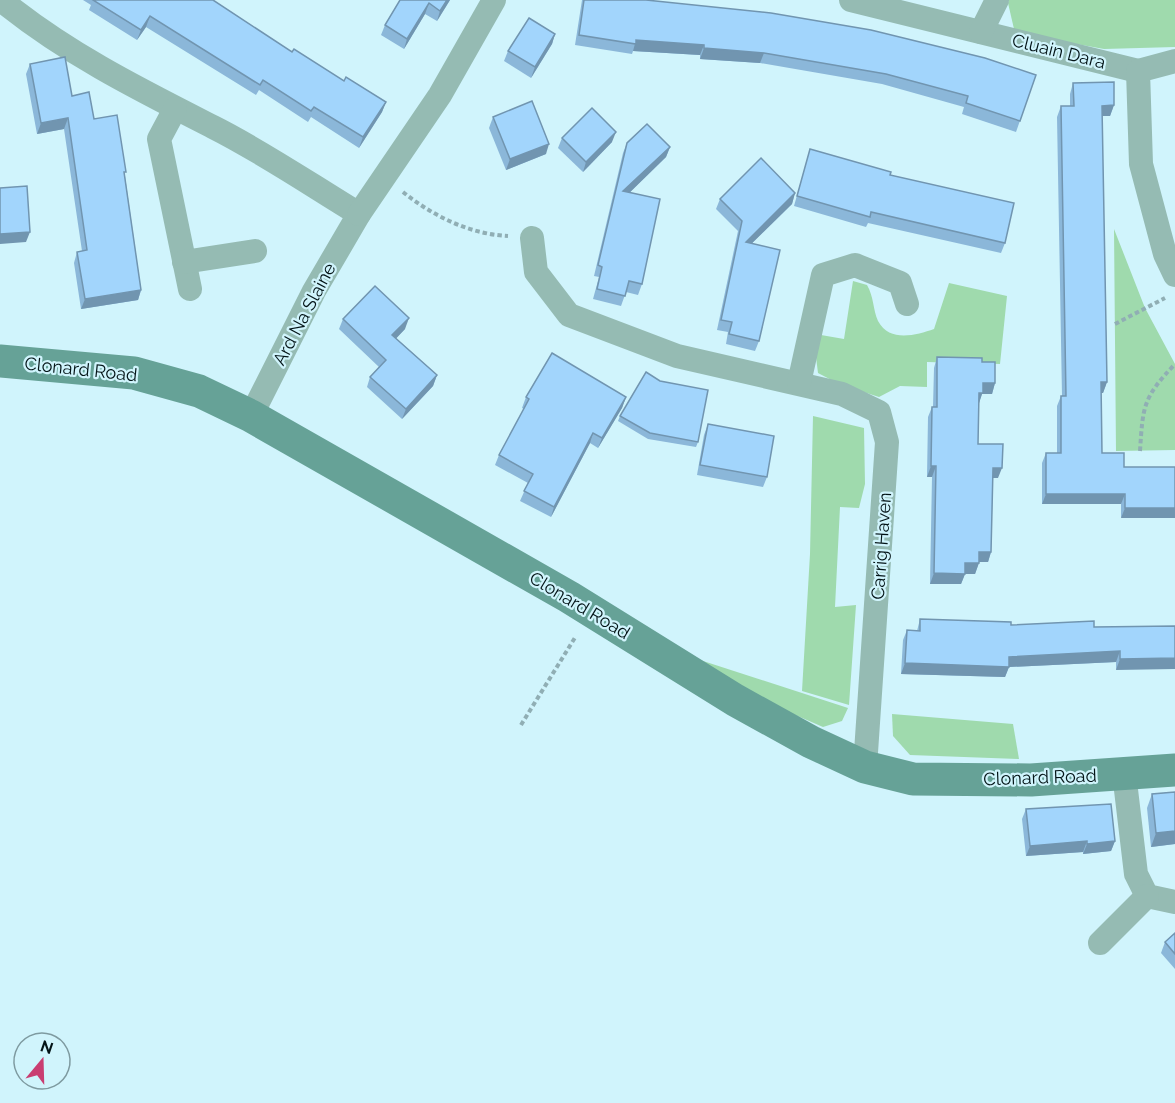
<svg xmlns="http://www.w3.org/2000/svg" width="1175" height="1103" font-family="Raleway,sans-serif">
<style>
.green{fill:#9fdaad}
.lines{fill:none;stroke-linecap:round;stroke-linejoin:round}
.path{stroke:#90aeb4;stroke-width:4;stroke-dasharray:4.5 3;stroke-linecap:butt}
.street{stroke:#95bbb3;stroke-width:24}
.secondary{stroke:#66a297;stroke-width:33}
.wall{fill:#8bb7d9}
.shaded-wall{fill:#7195b0}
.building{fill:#a2d5fc;stroke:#7195b0;stroke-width:1.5}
.labels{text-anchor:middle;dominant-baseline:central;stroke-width:4.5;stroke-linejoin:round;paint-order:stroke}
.street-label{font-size:18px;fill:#031316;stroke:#d0f4fc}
</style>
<rect width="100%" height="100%" fill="#d0f4fc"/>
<g class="green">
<polygon points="1009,0 1175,0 1175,47 1104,49 1049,39 1014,29 1008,3"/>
<polygon points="1114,229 1145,308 1175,364 1175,450 1116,451"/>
<path d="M853 281 867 285C874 297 873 310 878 321 890 343 916 335 934 329L949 283 1007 296 1000 364 927 362V387L900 386 879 397 839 384 818 373 816 357 821 335 844 339Z"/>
<polygon points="813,416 864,428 865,484 859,508 840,507 835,607 856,605 849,705 802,691 810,554"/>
<polygon points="700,660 848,708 842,721 823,727 770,704"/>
<polygon points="892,714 1013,724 1019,759 910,755 893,736"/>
</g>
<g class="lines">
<g class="path">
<path d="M403 192C433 216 469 234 508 236"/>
<polyline points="1115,324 1165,298"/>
<path d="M1140 451C1143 405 1143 398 1175 364"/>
<polyline points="521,725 576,636"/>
</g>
<g class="street">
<path d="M1 0C66 53 138 89 213 127 263 152 311 185 359 214L314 291 251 416"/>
<polyline points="851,0 1138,71"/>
<polyline points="981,32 997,0"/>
<polyline points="1175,61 1138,71 1141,164 1165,254 1175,275"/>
<polyline points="175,109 159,139 190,289"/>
<polyline points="359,214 440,95 494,0"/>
<polyline points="532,238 536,272 569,315 677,356 842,394 879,412 887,442 865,767"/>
<polyline points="184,262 255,251"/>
<polyline points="799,383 823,275 855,265 900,283 907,304"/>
<polyline points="1124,773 1136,874 1147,896 1175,902"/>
<polyline points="1100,943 1147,896"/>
</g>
<polyline class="secondary" points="0,361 134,373 199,391 251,416 569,597 735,700 811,742 865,767 913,779 1031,780 1175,770"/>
</g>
<g class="wall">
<polygon points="83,0 213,0 292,52 344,81 386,102 382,112 359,148 311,117 308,122 259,90 256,95 146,27 137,40 89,10 91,5"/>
<polygon points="400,0 450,0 437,21 425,14 404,49 381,35 385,25"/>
<polygon points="582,0 646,0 1036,75 1016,132 962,114 964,107 882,84 760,63 700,59 700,55 633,51 632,54 575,45"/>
<polygon points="555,34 552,44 531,78 504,61 508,51"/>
<polygon points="30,64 72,96 94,119 125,176 141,290 138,300 81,309 74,263 77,252 82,251 64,129 37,134 26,74"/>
<polygon points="1073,83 1114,105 1110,116 1102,116 1107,382 1103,393 1101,393 1102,453 1124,467 1175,467 1121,518 1121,504 1042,504 1042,463 1046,453 1057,453 1057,406 1061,396 1062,396 1057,117 1061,106 1070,106 1070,94"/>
<polygon points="493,117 546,154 506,170 489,128"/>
<polygon points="562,138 612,142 583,172 558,148"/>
<polygon points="627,143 670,147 666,157 629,193 642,284 638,295 626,292 621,306 593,299 599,277 594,276 623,153"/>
<polygon points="810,149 890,175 1005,243 1001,253 868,223 866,227 794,206"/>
<polygon points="795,193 792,204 752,243 759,341 755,351 726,344 728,332 717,330 738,231 716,209 720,199"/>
<polygon points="343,319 405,329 396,338 437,375 433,386 402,419 367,387 370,377 379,367 339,329"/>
<polygon points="937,357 982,362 995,383 992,394 982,394 979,403 978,444 998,478 993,478 991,552 988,562 979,562 975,574 965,574 961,584 930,584 932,477 927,477 928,417 932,407 933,407 934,368"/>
<polygon points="526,397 626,397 622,408 598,448 590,443 551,517 520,501 528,483 495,465 499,455 524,409 522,408"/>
<polygon points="620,416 698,442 696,447 648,439 618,421"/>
<polygon points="708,424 767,477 763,487 697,475 704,435"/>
<polygon points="920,619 1011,625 1094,627 1175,626 1116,670 1116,662 1009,667 1005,677 901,674 903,640 907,630 917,631"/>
<polygon points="1175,792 1175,844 1151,847 1147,808 1152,794"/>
<polygon points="1026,809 1115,841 1111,851 1083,854 1083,852 1026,856 1022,819"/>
<polygon points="1175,933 1175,969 1161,953 1165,942"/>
</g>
<g class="shaded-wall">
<polygon points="447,0 450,0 437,21 440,11"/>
<polygon points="429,3 425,14 404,49 407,39"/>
<polygon points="150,16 146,27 137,40 141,30"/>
<polygon points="555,34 552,44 531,78 535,67"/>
<polygon points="636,40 704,45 700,55 633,51"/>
<polygon points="704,48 764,53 760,63 700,59"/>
<polygon points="386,102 382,112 359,148 363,137"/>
<polygon points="1114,105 1110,116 1098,116 1102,106"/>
<polygon points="68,118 64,129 37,134 41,123"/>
<polygon points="616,132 612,142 583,172 586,162"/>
<polygon points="549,144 546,154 506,170 510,159"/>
<polygon points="670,147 666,157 620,202 623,191"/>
<polygon points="795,193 792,204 742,253 746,242"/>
<polygon points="30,232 26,242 0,244 0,234"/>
<polygon points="141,290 138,300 81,309 85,299"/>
<polygon points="409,318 405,329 389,346 392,335"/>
<polygon points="437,375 433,386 402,419 406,409"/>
<polygon points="1101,382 1107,382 1103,393 1097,393"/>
<polygon points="983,383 995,383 992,394 982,394 979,403 975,403"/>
<polygon points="626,397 622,408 598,448 602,438"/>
<polygon points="593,433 590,443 551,517 554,507"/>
<polygon points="931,466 936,466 932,477 927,477"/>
<polygon points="993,468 1002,468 998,478 989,478"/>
<polygon points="1046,494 1125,494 1121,504 1042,504"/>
<polygon points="1125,508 1175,508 1175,518 1121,518"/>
<polygon points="979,552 991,552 988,562 975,562"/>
<polygon points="965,563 979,563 975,574 965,574 961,584 930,584 934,573"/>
<polygon points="1120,651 1116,662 1009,667 1005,677 901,674 905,663"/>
<polygon points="1175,658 1175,669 1116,670 1120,659"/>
<polygon points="1175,831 1175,844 1151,847 1156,833"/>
<polygon points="1087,841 1083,852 1026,856 1030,846"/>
<polygon points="1115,841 1111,851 1083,854 1087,844"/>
</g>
<g class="building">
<polygon points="93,0 213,0 292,52 294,49 344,81 346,77 386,102 363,137 314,107 311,111 263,80 260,85 150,16 141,30"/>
<polygon points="400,0 447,0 440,11 429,3 407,39 385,25"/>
<polygon points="584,0 646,0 771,13 871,30 985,58 1036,75 1020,121 966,103 968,96 886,74 764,53 704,48 704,45 636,40 636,44 579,35"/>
<polygon points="529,18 555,34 535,67 508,51"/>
<polygon points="65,57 72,96 89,92 94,119 117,115 126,172 124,172 141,290 85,299 77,252 87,250 68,118 41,123 30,64"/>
<polygon points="1114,82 1114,105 1102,106 1107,382 1101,382 1102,453 1124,453 1124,467 1175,467 1175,508 1125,508 1125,494 1046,494 1046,453 1061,453 1061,396 1066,396 1061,106 1074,106 1073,83"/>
<polygon points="532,101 549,144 510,159 493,117"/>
<polygon points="592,108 616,132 586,162 562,138"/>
<polygon points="647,124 670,147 623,191 660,199 642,284 629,281 625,296 597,289 602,267 598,265 627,143"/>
<polygon points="810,149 891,172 890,175 1014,203 1005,243 871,212 870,217 797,196"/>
<polygon points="761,158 795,193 746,242 780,250 759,341 729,334 732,322 721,320 742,221 720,199"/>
<polygon points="27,186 30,232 0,234 0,188"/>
<polygon points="375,286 409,318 392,335 437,375 406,409 370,377 386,360 343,319"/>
<polygon points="552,353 626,397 602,438 593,433 554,507 524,491 533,474 499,455 529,399 526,397"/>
<polygon points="937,357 982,358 982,362 995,362 995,383 983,383 983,393 979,393 978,444 1003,444 1002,468 993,468 991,552 979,552 979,563 965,563 965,574 934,573 936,466 931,466 932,407 937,407"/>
<polygon points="646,372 660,381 708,390 698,442 650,433 620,416"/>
<polygon points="708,424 774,436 767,477 700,465"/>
<polygon points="920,619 1011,622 1011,625 1094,621 1094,627 1175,626 1175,658 1120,659 1120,651 1009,657 1009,667 905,663 907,630 920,631"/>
<polygon points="1175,792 1175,831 1156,833 1152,794"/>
<polygon points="1111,804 1115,841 1087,844 1087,841 1030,846 1026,809"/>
<polygon points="1175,933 1175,954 1165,942"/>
</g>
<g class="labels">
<g class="street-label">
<text transform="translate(1059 51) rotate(14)">Cluain Dara</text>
<text transform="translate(304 314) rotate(-62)">Ard Na Slaine</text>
<text transform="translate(81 369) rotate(6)">Clonard Road</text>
<text transform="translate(881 546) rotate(-86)">Carrig Haven</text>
<text transform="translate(580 605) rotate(31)">Clonard Road</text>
<text transform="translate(1040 777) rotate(-2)">Clonard Road</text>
</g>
</g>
<g transform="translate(42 1061) rotate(19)"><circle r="28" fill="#d0f4fc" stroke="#7e9aa0" stroke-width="1.5"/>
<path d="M0-4.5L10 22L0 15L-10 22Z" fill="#c93d71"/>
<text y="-9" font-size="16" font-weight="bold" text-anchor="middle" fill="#031316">N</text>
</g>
</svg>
